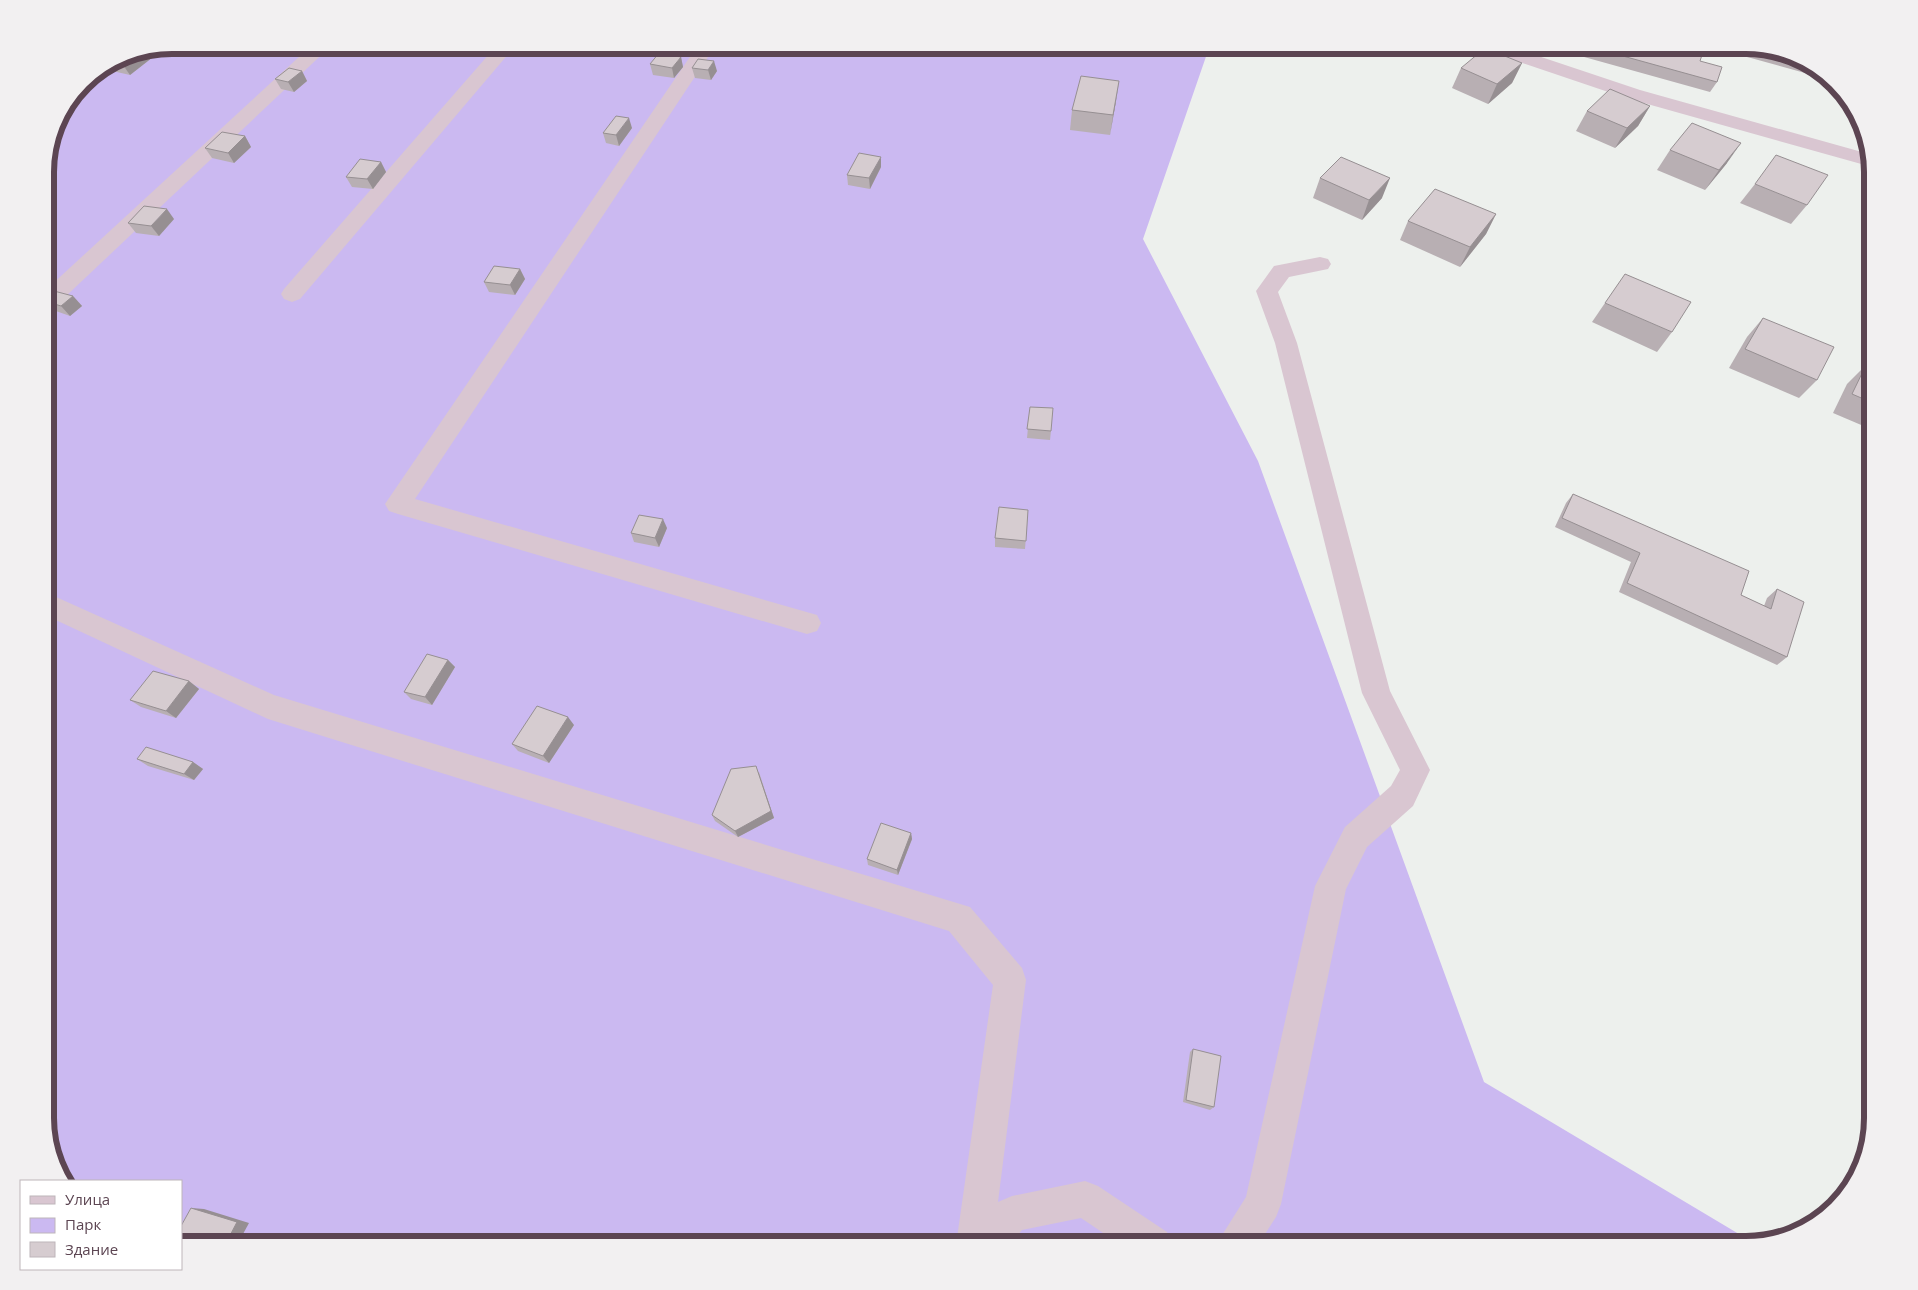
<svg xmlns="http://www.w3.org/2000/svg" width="1918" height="1290" font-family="'Open Sans',sans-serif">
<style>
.green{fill:#cbb9f1}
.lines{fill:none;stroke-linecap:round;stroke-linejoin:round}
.minor{fill:#d9c6d1;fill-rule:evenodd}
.wall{fill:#b8afb3}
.shaded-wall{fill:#968f92}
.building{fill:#d6ccd0;stroke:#968f92}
.rim{fill:none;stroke:#5c4552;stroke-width:6}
</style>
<rect width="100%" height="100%" fill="#edf0ed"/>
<polygon class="green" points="172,45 1210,45 1143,239 1258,461 1484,1082 1754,1243 1746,1245 181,1245 181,1181 62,1181 45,1126 45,164 55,123 82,82 124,55"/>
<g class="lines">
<g class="minor">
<polygon points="312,45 332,45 65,297 57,299 49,297 46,292 49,287"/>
<polygon points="497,45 516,45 300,299 292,302 284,299 281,294 284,289"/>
<polygon points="698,45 716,45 415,499 817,615 821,623 817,631 807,634 398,514 389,511 385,504"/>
<polygon points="1482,45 1505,45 1640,90 1869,154 1872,167 1626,98 1484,50"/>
<polygon points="1320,257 1328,259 1331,264 1328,269 1289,277 1278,292 1297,343 1390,691 1430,770 1413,806 1367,847 1346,889 1281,1204 1276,1217 1258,1245 1219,1245 1224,1232 1246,1197 1315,886 1345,827 1391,786 1400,770 1362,693 1275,343 1256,291 1274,266"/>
<polygon points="45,592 274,695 970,907 1022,968 1026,980 998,1202 1012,1196 1085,1181 1098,1186 1167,1232 1172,1245 1121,1245 1081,1218 1022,1230 1009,1245 956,1245 993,985 949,931 268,719 45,615"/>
</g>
</g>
<g class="wall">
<polygon points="1541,45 1689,45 1700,61 1717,82 1710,92"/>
<polygon points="1744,45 1746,45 1811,65 1805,73 1740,55"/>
<polygon points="149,50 153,57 130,75 108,70 106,67 124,55"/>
<polygon points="681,57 683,67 674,78 653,75 650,64"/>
<polygon points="1522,63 1512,83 1488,104 1452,88 1461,68"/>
<polygon points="692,68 717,71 711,80 695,78"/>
<polygon points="302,71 307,81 294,92 281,89 275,79"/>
<polygon points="1116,101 1110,135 1070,130 1072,110"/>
<polygon points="1650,106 1638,126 1615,148 1576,131 1587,111"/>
<polygon points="632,128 619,146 606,143 603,133"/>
<polygon points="245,136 251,147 234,163 212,158 205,148"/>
<polygon points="1670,150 1727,163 1705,190 1657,170"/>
<polygon points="381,162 386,172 373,189 352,187 346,177"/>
<polygon points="881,167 870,189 848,185 847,175"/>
<polygon points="1320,178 1382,198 1362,220 1313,198"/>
<polygon points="1755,184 1807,205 1791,224 1740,203"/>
<polygon points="1496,214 1486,234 1460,267 1400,240 1408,221"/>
<polygon points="174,219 159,236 136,233 128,223"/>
<polygon points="520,269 525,279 515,295 489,292 484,282"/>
<polygon points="73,296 82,306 70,316 53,310 45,302 45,301"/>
<polygon points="1605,303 1672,332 1657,352 1592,322"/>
<polygon points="1763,318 1817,380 1799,398 1729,368 1747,337"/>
<polygon points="1866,365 1873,368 1873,430 1833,413 1847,384"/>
<polygon points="1030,407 1051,431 1050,440 1027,438"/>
<polygon points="1573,494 1741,595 1764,606 1767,598 1777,589 1787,657 1777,665 1619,592 1631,562 1555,527 1566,503"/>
<polygon points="1028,510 1025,549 995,547 995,538"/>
<polygon points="667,528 659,547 634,542 631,533"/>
<polygon points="448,660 455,667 432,705 411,699 404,692"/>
<polygon points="189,681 199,689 176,718 141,707 130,700"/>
<polygon points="574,725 549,763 518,751 512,744"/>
<polygon points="137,759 193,762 203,769 194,780 148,766"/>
<polygon points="759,772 774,818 738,837 715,821 712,815"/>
<polygon points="911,833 912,839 898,875 868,865 867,859"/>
<polygon points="1193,1049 1214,1107 1210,1110 1183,1102 1190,1052"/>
</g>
<g class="shaded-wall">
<polygon points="149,50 153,57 130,75 123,65 140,51"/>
<polygon points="681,57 683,67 674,78 672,68"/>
<polygon points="714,61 717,71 711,80 708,70"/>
<polygon points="1522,63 1512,83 1488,104 1497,84"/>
<polygon points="302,71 307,81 294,92 288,82"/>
<polygon points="1119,81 1116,101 1110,135 1113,115"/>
<polygon points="1650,106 1638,126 1615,148 1627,128"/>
<polygon points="61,115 63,118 54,126 55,123"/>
<polygon points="629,118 632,128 619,146 616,135"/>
<polygon points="245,136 251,147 234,163 228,153"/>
<polygon points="1741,143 1727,163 1705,190 1719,170"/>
<polygon points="881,157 881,167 870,189 869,178"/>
<polygon points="381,162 386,172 373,189 367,179"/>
<polygon points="1390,178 1382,198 1362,220 1369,200"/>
<polygon points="167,209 174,219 159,236 151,226"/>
<polygon points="1496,214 1486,234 1460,267 1470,247"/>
<polygon points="520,269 525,279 515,295 510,285"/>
<polygon points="73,296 82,306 70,316 61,306"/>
<polygon points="663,519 667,528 659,547 655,538"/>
<polygon points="448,660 455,667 432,705 425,697"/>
<polygon points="189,681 199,689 176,718 166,711"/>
<polygon points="568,717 574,725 549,763 543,756"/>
<polygon points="193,762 203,769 194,780 184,774"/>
<polygon points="756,766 774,818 738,837 735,831"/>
<polygon points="911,833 912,839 898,875 897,870"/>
<polygon points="191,1208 204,1209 249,1223 237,1245 225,1245"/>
</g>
<g class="building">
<polygon points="1583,45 1689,45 1704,49 1700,61 1722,67 1717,82"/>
<polygon points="1485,48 1522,63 1497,84 1461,68"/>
<polygon points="140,51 123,65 112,62 124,55"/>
<polygon points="659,53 681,57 672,68 650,64"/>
<polygon points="698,59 714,61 708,70 692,68"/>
<polygon points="289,68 302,71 288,82 275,79"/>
<polygon points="1081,76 1119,81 1113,115 1072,110"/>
<polygon points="1610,89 1650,106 1627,128 1587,111"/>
<polygon points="616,116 629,118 616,135 603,133"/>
<polygon points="1692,123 1741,143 1719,170 1670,150"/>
<polygon points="222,132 245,136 228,153 205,148"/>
<polygon points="859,153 881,157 869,178 847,175"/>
<polygon points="1776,155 1828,175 1807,205 1755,184"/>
<polygon points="1341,157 1390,178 1369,200 1320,178"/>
<polygon points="360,159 381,162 367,179 346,177"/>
<polygon points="1435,189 1496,214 1470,247 1408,221"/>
<polygon points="144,206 167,209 151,226 128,223"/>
<polygon points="494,266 520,269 510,285 484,282"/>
<polygon points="1625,274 1691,302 1672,332 1605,303"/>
<polygon points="54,291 73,296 61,306 45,301 45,299"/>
<polygon points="1763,318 1834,347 1817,380 1745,349"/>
<polygon points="1866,365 1873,368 1873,403 1852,394"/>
<polygon points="1030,407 1053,408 1051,431 1027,429"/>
<polygon points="1573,494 1749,571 1741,595 1771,609 1777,589 1804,602 1787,657 1627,583 1640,553 1562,518"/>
<polygon points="999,507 1028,510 1026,541 995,538"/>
<polygon points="639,515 663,519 655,538 631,533"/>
<polygon points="427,654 448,660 425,697 404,692"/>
<polygon points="153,671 189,681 166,711 130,700"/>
<polygon points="537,706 568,717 543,756 512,744"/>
<polygon points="146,747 193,762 184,774 137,759"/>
<polygon points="756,766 771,811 735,831 712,815 731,769"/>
<polygon points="881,823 911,833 897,870 867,859"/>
<polygon points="1193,1049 1221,1056 1214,1107 1186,1100"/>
<polygon points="191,1208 237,1222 225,1245 181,1245 181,1226"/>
</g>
<path d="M0 0H1918V1290H0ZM172 54H1746A118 118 0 0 1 1864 172V1118A118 118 0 0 1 1746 1236H172A118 118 0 0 1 54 1118V172A118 118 0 0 1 172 54Z" fill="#f2f0f1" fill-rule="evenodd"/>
<path class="rim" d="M172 54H1746A118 118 0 0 1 1864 172V1118A118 118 0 0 1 1746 1236H172A118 118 0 0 1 54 1118V172A118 118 0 0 1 172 54Z"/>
<rect x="20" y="1180" width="162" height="90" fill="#ffffff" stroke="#beb5ba"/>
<rect x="30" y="1196" width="25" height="8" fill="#d9c6d1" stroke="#beb5ba"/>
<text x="65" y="1205" font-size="15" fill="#5c4552">Улица</text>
<rect x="30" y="1218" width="25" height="15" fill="#cbb9f1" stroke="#beb5ba"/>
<text x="65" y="1230" font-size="15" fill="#5c4552">Парк</text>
<rect x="30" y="1242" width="25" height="15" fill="#d6ccd0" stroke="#beb5ba"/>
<text x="65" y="1255" font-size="15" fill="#5c4552">Здание</text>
</svg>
